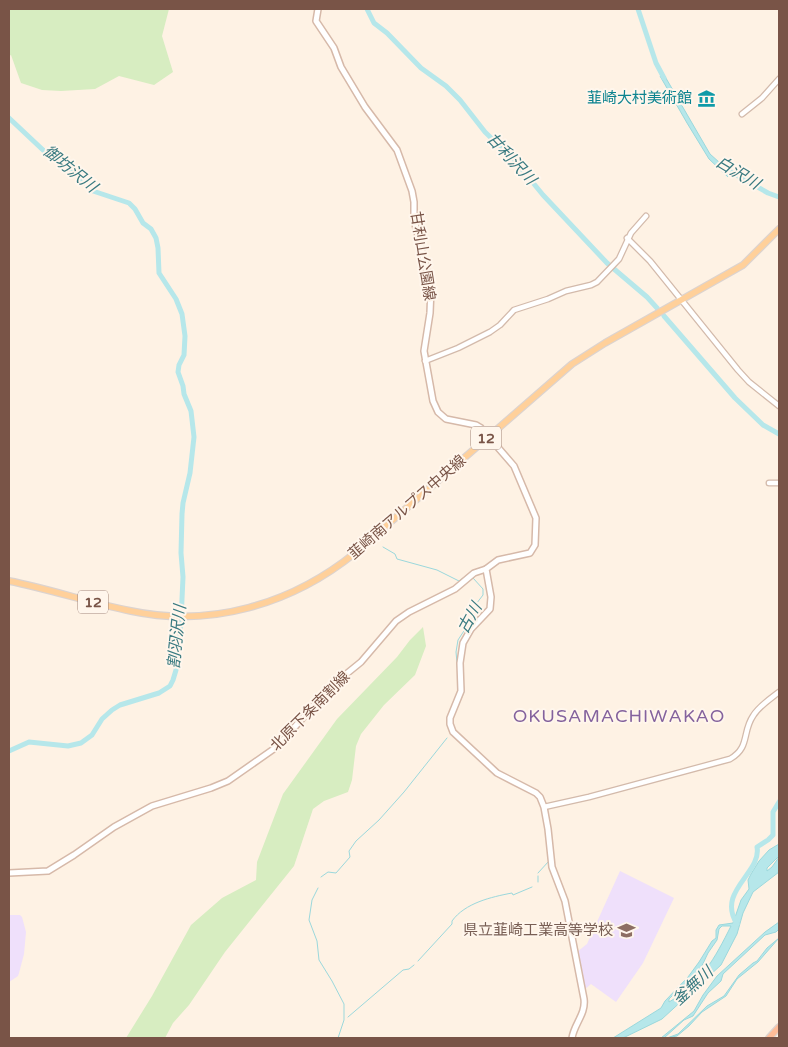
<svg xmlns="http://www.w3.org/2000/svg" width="788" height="1047" font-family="'Varela Round','Noto Sans JP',sans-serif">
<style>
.education{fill:#efe0fb}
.green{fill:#d7edc1}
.water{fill:#b6e7ea;stroke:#9bd8dc;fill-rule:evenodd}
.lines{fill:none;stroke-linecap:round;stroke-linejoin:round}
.stream{stroke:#9bd8dc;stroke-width:1}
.river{stroke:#b6e7ea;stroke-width:5}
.tertiary-casing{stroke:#d3baab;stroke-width:7}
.secondary-casing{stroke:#d6b9a9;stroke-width:8}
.primary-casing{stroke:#dcd3cf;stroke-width:8}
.trunk-casing{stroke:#dcd3cf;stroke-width:8}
.tertiary{stroke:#fff;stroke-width:4.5}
.secondary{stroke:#fff;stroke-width:5}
.primary{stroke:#ffd09a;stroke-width:5.5}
.trunk{stroke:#febc98;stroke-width:5.5}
.labels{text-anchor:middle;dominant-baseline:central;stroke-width:4;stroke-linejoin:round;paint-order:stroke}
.shield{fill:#fff6ec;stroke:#a18578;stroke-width:1}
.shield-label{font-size:14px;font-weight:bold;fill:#795447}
.culture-label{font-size:15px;fill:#0d838f;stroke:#fff6ec;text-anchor:end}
.street-label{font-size:15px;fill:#795447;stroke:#fff6ec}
.education-label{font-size:15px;fill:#785e54;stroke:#fff6ec;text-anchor:end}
.water-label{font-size:16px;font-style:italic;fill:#397a80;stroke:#fff6ec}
.quarter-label{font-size:18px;letter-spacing:1px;fill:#84629d;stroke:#fff6ec}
</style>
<rect width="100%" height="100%" fill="#fef2e4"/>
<g class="education">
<polygon points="620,871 674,898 643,963 616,1002 591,984 584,990 577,952 587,944"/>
<polygon points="9,915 20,915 22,917 26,932 24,954 19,973 18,976 9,982"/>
</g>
<g class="green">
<polygon points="9,9 169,9 162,36 173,72 154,85 119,76 95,89 61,91 42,90 21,83 11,55 9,56"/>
<polygon points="423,627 426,646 415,675 384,705 361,734 356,746 352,780 348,792 324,801 313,809 294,866 225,952 189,1005 173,1023 165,1038 126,1038 152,996 191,925 222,898 256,880 257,862 283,794 337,719 397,657 410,640"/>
</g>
<g class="water">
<polygon points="663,73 710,154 729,171 728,177 709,159 687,123 660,76"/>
<path d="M779 844V856L767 868V871L772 867 779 857V872L753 892 743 913 737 934 721 965 662 1019 623 1038H613L661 1008 665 1001 688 977 699 962 712 941 716 938V930L719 925 733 923 741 900 749 889 748 880 751 874 759 861 769 850ZM722 926H731C715 958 701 984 669 1002V999L677 991 700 970 708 953 717 940 719 929Z"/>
<polygon points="779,922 779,929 776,932 765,935 723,974 721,981 708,993 693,1016 684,1020 664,1038 661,1038 694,1011 703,995 717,976 765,932"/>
<polygon points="779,938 758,962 737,979 726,996 702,1012 689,1026 677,1036 667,1038 678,1034 707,1006 724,996 739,975 753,963 757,961 767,948"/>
</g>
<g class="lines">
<g class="stream">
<polyline points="383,547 395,554 397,559 437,570 459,581 467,575"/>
<polyline points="458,674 456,652 458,640 473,617 473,608 483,595 483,589 473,578"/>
<polyline points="453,727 453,718 464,692 463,677"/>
<polyline points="538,873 549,861"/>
<polyline points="538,876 538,882"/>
<polyline points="321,877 328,872 336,873 350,857 349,851 356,841 379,820 404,792 447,738"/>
<polyline points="318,888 312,900 309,920 317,941 319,960 332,981 344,1004 344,1020 338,1038"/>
<path d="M418 961 452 924V921C465 903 491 897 512 893L513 895 532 887"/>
<polyline points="348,1017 403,970 409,969 414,965"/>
</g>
<g class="river">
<polyline points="367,9 374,23 387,33 421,68 446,86 460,100 485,132 516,162 543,195 607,263 647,297 657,308"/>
<polyline points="638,9 656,63 664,78"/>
<polyline points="9,118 43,150 76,174 93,191 129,203 135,209 143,223 151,229 156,238 158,248 159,273 176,299 182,314 185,336 184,355 179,365 178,372 183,386 184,394 191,411 194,437 190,473 183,503 182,514 181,553 183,577 181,621 176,670 173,680 170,686 159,693 120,705 112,710 102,719 92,735 81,743 68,746 29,742 9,751"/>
<polyline points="724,168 768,193 779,197"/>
<polyline points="664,316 735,398 763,425 779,434"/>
<path d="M737 924C716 891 762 873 757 847L768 840 773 835V812L779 802"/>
</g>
<defs>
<g id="tertiary">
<polyline points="742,114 762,98 779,79"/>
<polyline points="627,238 650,261 738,370 749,382 779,406"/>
<polyline points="425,361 458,348 490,332 500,325 514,310 548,299 566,291 591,285 597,282 619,259 631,233 646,216"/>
<polyline points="769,483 779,483"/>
<path d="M544 807 589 797 730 759C750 748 742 732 753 716 759 706 770 699 779 692"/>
</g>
<g id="secondary">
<path d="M318 9 316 21 334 48 341 67 365 107 397 150 412 191 414 202V220L431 288 430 313 424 351 433 401 438 412 446 419 476 425 481 428 514 466 536 518 535 545 530 553 498 560 486 569 491 597 490 609 471 629 463 643 460 663 461 691 450 718V724L453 732 497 773 536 793 540 797 544 807 548 829 552 867 565 901 584 999C586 1014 574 1024 572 1038"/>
<polyline points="9,873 48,871 74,855 114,827 152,806 211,788 228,781 278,746 329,688 361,662 396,621 409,612 455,589 474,573 486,569"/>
</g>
<path id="primary" d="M9 581C50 589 90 603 131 611 211 628 292 604 355 553L572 364 605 343 743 265 779 229"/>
<polyline id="trunk" points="769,1038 779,1027"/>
</defs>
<use href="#tertiary" class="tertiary-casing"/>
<use href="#secondary" class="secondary-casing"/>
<use href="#primary" class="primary-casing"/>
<use href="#trunk" class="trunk-casing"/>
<use href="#tertiary" class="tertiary"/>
<use href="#secondary" class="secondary"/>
<use href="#primary" class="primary"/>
<use href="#trunk" class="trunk"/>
</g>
<defs>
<symbol id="museum-bare" viewBox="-9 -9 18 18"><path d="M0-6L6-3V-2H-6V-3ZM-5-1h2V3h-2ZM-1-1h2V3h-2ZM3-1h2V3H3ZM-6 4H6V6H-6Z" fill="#0f9aa8" stroke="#fff6ec" stroke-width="2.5" paint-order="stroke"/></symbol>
<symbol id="school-bare" viewBox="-9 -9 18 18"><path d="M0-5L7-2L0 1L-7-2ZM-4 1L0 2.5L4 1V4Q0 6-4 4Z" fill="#8d6e63" stroke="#fff6ec" stroke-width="2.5" paint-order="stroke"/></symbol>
</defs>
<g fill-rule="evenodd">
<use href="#museum-bare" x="694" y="86" width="25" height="25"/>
<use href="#school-bare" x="614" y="918" width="25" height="25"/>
</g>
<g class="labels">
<g class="shield">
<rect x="471" y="426.5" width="30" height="23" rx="4"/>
<rect x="78" y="590.5" width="30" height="23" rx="4"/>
</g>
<g class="shield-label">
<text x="486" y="438">12</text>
<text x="93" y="602">12</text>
</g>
<g class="culture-label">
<text x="692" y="98">韮崎大村美術館</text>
</g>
<g class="street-label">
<text transform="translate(423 256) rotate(81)">甘利山公園線</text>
<text transform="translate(407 507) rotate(-41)">韮崎南アルプス中央線</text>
<text transform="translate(310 711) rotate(-45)">北原下条南割線</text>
</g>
<g class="education-label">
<text x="613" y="930">県立韮崎工業高等学校</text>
</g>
<g class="water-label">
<text transform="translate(511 159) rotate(47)">甘利沢川</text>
<text transform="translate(70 169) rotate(39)">御坊沢川</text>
<text transform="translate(738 173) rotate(31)">白沢川</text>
<text transform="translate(470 618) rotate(-61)">古川</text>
<text transform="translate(177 637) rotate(-84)">割羽沢川</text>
<text transform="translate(693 986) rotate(-43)">釜無川</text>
</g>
<g class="quarter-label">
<text x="619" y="716">OKUSAMACHIWAKAO</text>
</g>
</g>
<rect width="788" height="1047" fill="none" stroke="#795447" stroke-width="20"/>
</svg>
